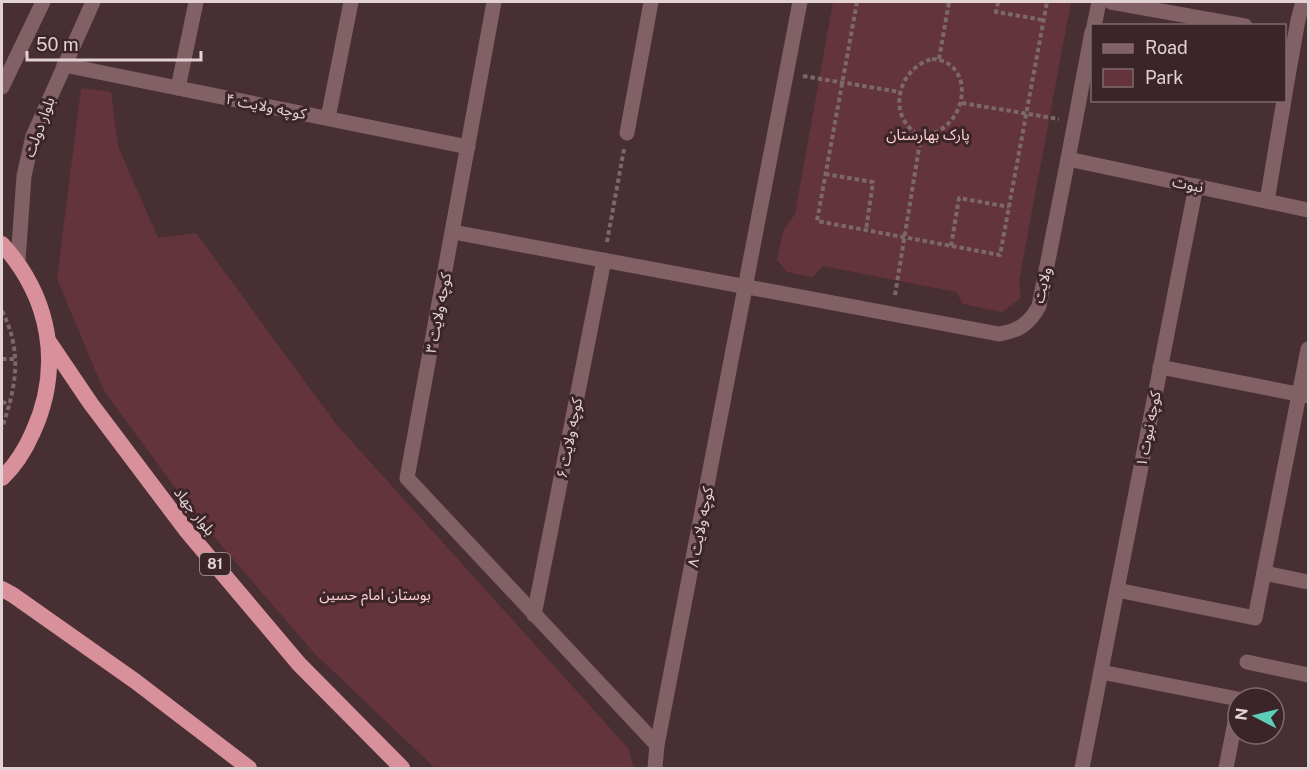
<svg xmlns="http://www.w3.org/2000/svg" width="1310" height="770" font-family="'Public Sans','Noto Sans Arabic',sans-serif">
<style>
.green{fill:#64343c}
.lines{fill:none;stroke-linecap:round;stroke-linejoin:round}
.path{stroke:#7c676a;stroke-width:4;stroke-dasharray:4.5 3;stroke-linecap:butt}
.minor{stroke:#816165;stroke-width:15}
.tertiary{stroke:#816165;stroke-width:15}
.trunk{stroke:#d8909a;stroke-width:16}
.labels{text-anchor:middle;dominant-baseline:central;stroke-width:6;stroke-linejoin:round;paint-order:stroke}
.shield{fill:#3c2529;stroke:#b09ea1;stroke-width:1.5}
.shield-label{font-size:14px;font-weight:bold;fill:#e2d2d4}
.street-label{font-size:15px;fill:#e2d2d4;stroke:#3c2529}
.park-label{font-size:15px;fill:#fcd0d5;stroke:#3c2529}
</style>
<rect width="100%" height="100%" fill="#472f33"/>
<g class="green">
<polygon points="833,2 1071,2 1019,281 1021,298 1002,312 963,304 956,292 823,266 813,277 787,272 777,260 783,231 795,214"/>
<polygon points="81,88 111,92 118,146 158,238 196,233 336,424 628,748 634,768 435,768 314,653 197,517 104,391 57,279"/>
</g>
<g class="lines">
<g class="path">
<polyline points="857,2 817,221 1000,255 1047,2"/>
<polyline points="998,2 996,12 1043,20"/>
<path d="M932 59C979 62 967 133 921 136 886 119 896 69 932 59Z"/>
<polyline points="939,59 949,2"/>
<polyline points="803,76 900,92"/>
<polyline points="962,103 1059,119"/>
<polyline points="825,174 873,182 866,230"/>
<polyline points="607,242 624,149"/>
<polyline points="951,246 959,198 1009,207"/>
<polyline points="895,295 921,136"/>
<path d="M2 311C23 352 16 387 2 428"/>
<polyline points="2,359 15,359"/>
<polyline points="2,402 10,404"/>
</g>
<g class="minor">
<polyline points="494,2 407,478 657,745"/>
<polyline points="1111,2 1245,26"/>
<polyline points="64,65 468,147"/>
<polyline points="178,88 196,2"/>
<polyline points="1284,99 1298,20 1303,2"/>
<polyline points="328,118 351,2"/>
<polyline points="627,133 651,2"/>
<polyline points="1267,201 1284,100"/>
<path d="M453 232 999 334C1019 331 1030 323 1039 306L1068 159"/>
<polyline points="1160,367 1308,396"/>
<polyline points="1264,573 1308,582"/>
<polyline points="1117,590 1255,618 1308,349"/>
<polyline points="534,615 604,260"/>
<polyline points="1247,662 1308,675"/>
<polyline points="1101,672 1238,699"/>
<polyline points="655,768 657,745 800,2"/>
<polyline points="1082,768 1196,186"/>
<polyline points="1226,768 1238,707"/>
</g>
<g class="tertiary">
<polyline points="1094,26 1099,2"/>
<polyline points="1092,32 1068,159 1308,210"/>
<polyline points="2,87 43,2"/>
<polyline points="18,261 24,176 33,136 93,2"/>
</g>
<g class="trunk">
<path d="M2 244C50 297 63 366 33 432 26 448 15 466 2 478"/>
<polyline points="49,342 91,404 186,530 299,664 402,768"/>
<polyline points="2,589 13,595 135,681 249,768"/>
</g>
</g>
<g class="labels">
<rect class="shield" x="200" y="553" width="30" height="22" rx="4.5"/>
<g class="shield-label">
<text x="215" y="564">81</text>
</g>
<g class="street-label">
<text transform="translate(266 106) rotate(11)">کوچه ولایت ۴</text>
<text transform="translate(39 127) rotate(-70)">بلوار دولت</text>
<text transform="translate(1188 184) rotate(12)">نبوت</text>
<text transform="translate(1042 285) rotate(-77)">ولایت</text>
<text transform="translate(438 313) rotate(-79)">کوچه ولایت ۳</text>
<text transform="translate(1148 429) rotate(-79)">کوچه نبوت ۱</text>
<text transform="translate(569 438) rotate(-79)">کوچه ولایت ۶</text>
<text transform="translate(195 511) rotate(52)">بلوار جهاد</text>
<text transform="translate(700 527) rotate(-79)">کوچه ولایت ۸</text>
</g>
<g class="park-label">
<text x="928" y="134">پارک بهارستان</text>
<text x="375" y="594">بوستان امام حسین</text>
</g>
</g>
<rect width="1310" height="770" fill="none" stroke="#e2d2d4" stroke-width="6"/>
<rect x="1091" y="24" width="195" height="78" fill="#3c2529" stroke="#7e6a6d" stroke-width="1.5"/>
<rect x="1103" y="44" width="30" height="9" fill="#816165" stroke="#7e6a6d" stroke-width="1.5"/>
<text x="1145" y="54" font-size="18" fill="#e2d2d4">Road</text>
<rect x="1103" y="69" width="30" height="18" fill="#64343c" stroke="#7e6a6d" stroke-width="1.5"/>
<text x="1145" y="84" font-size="18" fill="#e2d2d4">Park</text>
<g transform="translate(1256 716) rotate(277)"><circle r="28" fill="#3c2529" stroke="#7e6a6d" stroke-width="1.5"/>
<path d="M0-4.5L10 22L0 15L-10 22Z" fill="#5dceb9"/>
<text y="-9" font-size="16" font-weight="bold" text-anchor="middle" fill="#e2d2d4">N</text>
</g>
<path d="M27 51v9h174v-9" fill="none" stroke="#e2d2d4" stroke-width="3"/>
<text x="36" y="51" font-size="18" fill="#e2d2d4" stroke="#3c2529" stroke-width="4.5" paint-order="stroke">50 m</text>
</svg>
